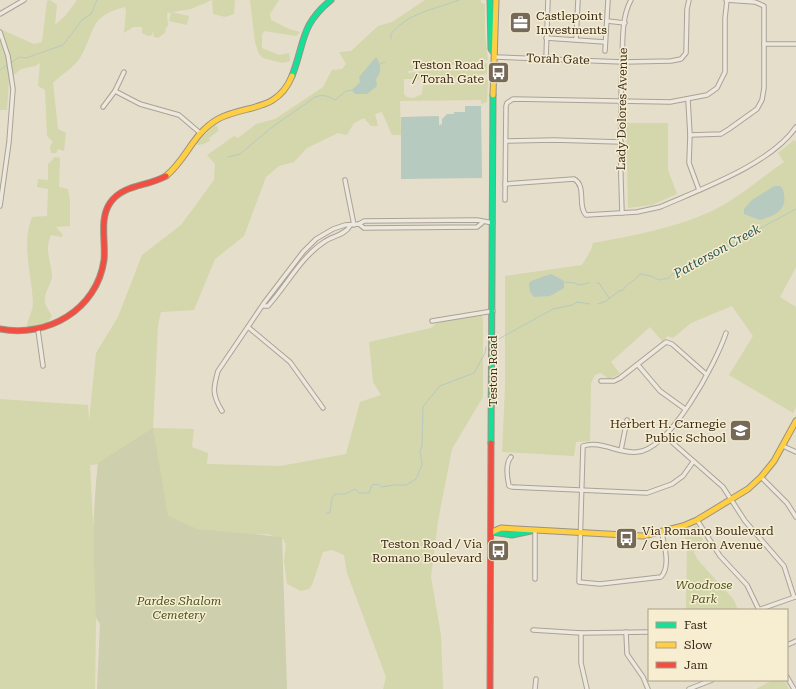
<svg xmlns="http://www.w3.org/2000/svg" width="796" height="689" font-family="'Roboto Serif',serif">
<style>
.green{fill:#d4d6ac;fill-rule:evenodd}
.cemetery{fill:#cecfac}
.water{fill:#b7cabf}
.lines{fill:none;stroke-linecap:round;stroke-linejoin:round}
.stream{stroke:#b7cabf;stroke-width:1}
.street-casing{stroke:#aaa295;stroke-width:5.5}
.fast-casing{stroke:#9a9284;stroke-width:7}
.slow-casing{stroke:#9a9284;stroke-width:7}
.jam-casing{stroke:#9a9284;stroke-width:7}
.street{stroke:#ede8dd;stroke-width:3.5}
.fast{stroke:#16e098;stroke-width:5}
.slow{stroke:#ffcf43;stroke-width:5}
.jam{stroke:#f24e42;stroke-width:5}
.labels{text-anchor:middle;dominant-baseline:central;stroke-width:3;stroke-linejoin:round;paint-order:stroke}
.poi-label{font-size:12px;fill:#392b1c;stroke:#f7edd0;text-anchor:end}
.street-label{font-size:12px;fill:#392b1c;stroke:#f7edd0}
.park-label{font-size:12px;font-style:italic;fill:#485622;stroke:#f7edd0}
.water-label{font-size:13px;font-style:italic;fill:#2b5958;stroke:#f7edd0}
</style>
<rect width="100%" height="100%" fill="#e5decb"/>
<g class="green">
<path d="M50 0 57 5 55 25 65 16 77 0H235L234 14 225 17 213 14 212 0 191 9 167 13 168 26 166 27 165 33 158 38 154 37 153 31 152 35 148 36 142 33V27H133L124 33 126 11 125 7C88 16 96 31 80 58 74 68 61 74 53 83L58 129 66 133 64 151 58 149 56 153H51L50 146 53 142 47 136 45 90 38 86 40 63 35 66 21 69 9 79 7 110H0V29L34 44 42 42 47 1Z"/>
<polygon points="250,0 279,0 270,14 271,20 289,29 300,32 296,36 264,31 262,35 262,48 279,55 289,53 290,61 282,63 263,58 259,54 255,42"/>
<path d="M425 0H481V3L485 4V33L488 60 408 71V73L487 63V74L430 82 420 79H404V94L407 97 414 98 422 94 423 85 488 80 487 102 481 104V100L400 101 401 135H392L382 112 375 114 378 126H371L364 118 354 123 347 135 338 133 307 148 294 162 279 166 266 177 244 236 215 259 194 310 161 312 158 325 153 428 194 429 192 447 208 453 207 464 280 466 346 454 360 402 381 395 373 382 369 342 431 328 437 323 482 314 483 324V397L452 449 438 521 431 577 441 635 443 689H383L386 677 347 573 344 555 332 550 323 552 312 585 309 589 301 591 287 584 284 561 286 545 283 539 268 534 227 536 103 629 96 618 95 689H0V399L88 405 89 421 96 353 118 317 142 255 181 225 214 180 215 164 207 155 234 136 238 138 256 124 275 119 323 87 332 70 342 69 346 64 339 52 351 51 378 26 392 22ZM90 463 91 465 98 464 93 525Z"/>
<polygon points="171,12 189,16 187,25 169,21"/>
<polygon points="626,123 668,123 668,170 677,194 652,205 628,208"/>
<path d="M215 125 218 127V131L208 139 211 140C206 143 201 146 196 144L197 140 200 139Z"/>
<path d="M794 140 796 142V267L780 297 796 307V407L793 413 729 375 753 336 732 306 691 323 673 338 668 336 662 341 650 327 611 362 620 374 609 379 601 373 595 375 591 383 590 441 576 442 574 456 502 452 505 389V276L582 265 591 250 593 243C632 236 680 227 716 209 740 197 762 177 784 162L778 153Z"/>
<path d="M55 157 60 158 59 187 68 189 70 201V226L56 227 63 235 61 237 51 235C44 249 51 261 52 275 52 284 43 293 45 302 46 307 50 312 52 316 47 325 36 334 27 326 28 319 33 310 33 303 32 275 21 244 32 217L47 216 48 189 37 187 38 179 48 180V164Z"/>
<polygon points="696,526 703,540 694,552 697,559 734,600 738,610 686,610 687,545 684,532"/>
<polygon points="773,680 784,680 789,689 756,689"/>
</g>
<path class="cemetery" d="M153 428 168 516 197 529 282 537 287 689H97L100 623 96 617C94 565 92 515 98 463Z"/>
<g class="water">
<path d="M376 57C381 63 382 74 376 79L377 86 367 94H355L352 90 360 82 359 77Z"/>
<polygon points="465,106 481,106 482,178 401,179 401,117 438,116 439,117 439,125 442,124 442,119 447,114 454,114 454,112 465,112"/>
<path d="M774 186H780C783 189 784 191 784 195 787 211 773 216 760 220L744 214V209L752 200Z"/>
<path d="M551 274 564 281V288L550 296 534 297 530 292 529 283C533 279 544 277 551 274Z"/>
</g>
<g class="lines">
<g class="stream">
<path d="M391 39V34C407 13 436 9 459 0"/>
<polyline points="12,62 19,57 26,58 63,45 82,20 91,14 97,0"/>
<polyline points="380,64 385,62"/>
<polyline points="0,70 7,65"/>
<path d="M228 157 240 154 271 128 315 97C323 94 328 96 335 100L346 91 353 90"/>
<polyline points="565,282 575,283 578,285 589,283"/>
<polyline points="597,283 599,283 609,298"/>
<path d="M598 304 606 301 619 291 623 290C628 282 636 281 640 274L651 276 659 280 669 278 672 274C689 272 702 254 720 250L796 209"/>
<polyline points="495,341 553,309 572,305 577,302 590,304"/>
<polyline points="326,513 330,513 332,498 335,494 345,494 355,489 359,493 369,493 372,485 378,484 381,487 394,485 406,485 416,479 422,465 420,451 422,446 423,407 428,400 440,386 474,373 485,353 486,347"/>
</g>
<defs>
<g id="street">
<polyline points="0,14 24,0"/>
<polyline points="607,21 625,23"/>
<polyline points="0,32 8,56 13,89 9,142 0,206"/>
<polyline points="546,38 605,42"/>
<polyline points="576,40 578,0"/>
<polyline points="764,44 796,44"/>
<polyline points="605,51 608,0"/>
<polyline points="494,57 623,62 671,61 681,59 686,53 687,9 689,0"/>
<polyline points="546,59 548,0"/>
<polyline points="124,72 115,91 140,104 179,115 199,132"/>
<polyline points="688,100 690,135 689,163 699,190"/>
<polyline points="103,107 115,91"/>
<polyline points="690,135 721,134 729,129 757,109 762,100 764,88 764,6 755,2 726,0"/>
<polyline points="506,141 553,140 621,142"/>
<polyline points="345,180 354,225"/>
<path d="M505 184 574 179C587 186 577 206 586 215L637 212 660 207C701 189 771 164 796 127"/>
<polyline points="505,200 506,106 507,103 513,99 670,102 707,95 717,88 725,72 725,18 727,0"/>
<path d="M622 213C620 163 620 113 622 63 623 43 621 18 631 0"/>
<polyline points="359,224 364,228 477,227 482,223"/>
<path d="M264 306H268C287 285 301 257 324 242 332 236 345 235 350 226"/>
<polyline points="432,321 493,311"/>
<polyline points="248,327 290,362 323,408"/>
<polyline points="38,330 43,366"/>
<polyline points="638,365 660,391 685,409"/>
<polyline points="601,381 614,381 620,378 666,342 672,344 706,374"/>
<path d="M222 411C212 395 213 388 218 371L264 303 303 252 316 239 333 229 345 225 359 224 364 221 477 220 493 223"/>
<polyline points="665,436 723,487 745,521 784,566 794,597"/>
<polyline points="783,446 796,452"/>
<polyline points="621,450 627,420"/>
<path d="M511 457C505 464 507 477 509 486L512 487 647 493 672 484 683 476 693 462"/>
<polyline points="761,477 787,503 796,517"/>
<polyline points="697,520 720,556 747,585 759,610"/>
<path d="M662 533C664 545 671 566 661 577L600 584 579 582 583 446C601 440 618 454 637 452 670 450 716 363 726 333"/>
<polyline points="535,579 535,531"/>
<polyline points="758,610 795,597"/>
<polyline points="533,630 581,633 649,632"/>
<polyline points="626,632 627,654 643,677 648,689"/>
<polyline points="581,633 581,663 587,689"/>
<polyline points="787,645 796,641"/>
<polyline points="787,677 794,689"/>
<polyline points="535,689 536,679"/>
<polyline points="689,689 712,680"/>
</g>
<g id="fast">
<polyline points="490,0 491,49 494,53"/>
<path d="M292 76C305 43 300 25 331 0"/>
<polyline points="491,443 493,95"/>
<polyline points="492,532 512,535 531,531"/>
</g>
<g id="slow">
<polyline points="493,95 496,0"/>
<path d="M166 176C187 159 192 134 218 119 246 104 277 113 292 76"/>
<polyline points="492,532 501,528 643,536 683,526 697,520 748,489 761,477 774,461 796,421"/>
</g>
<g id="jam">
<path d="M0 329C47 338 97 310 104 260 106 242 99 219 110 203 123 184 147 187 166 176"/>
<polyline points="490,689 491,443"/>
</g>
</defs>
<use href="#street" class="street-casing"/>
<use href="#fast" class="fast-casing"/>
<use href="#slow" class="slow-casing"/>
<use href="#jam" class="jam-casing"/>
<use href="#street" class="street"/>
<use href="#fast" class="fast"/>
<use href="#slow" class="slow"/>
<use href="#jam" class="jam"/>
</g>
<defs>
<symbol id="office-square" viewBox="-11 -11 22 22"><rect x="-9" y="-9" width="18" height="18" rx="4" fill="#756a59" stroke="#f7edd0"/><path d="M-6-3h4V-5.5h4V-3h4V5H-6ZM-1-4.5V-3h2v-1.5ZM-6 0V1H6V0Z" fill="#fff"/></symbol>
<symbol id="bus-square" viewBox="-11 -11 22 22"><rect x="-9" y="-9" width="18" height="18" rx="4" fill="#756a59" stroke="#f7edd0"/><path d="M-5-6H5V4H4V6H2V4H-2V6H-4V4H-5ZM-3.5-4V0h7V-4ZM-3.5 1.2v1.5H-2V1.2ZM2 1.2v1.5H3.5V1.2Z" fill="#fff"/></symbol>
<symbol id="school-square" viewBox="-11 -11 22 22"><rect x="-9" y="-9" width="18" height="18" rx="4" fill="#756a59" stroke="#f7edd0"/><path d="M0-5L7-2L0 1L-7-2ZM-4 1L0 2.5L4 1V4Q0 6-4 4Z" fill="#fff"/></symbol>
</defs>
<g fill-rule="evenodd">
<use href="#office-square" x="508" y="10" width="25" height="25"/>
<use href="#bus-square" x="486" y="60" width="25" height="25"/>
<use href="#school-square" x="728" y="418" width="25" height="25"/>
<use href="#bus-square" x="614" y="526" width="25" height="25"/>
<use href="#bus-square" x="486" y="538" width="25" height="25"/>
</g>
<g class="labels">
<g class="poi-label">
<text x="536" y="16" text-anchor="start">Castlepoint<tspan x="536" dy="14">Investments</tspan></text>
<text x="484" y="65">Teston Road<tspan x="484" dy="14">/ Torah Gate</tspan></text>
<text x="726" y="424">Herbert H. Carnegie<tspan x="726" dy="14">Public School</tspan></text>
<text x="642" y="531" text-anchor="start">Via Romano Boulevard<tspan x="642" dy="14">/ Glen Heron Avenue</tspan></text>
<text x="482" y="544">Teston Road / Via<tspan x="482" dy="14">Romano Boulevard</tspan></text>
</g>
<g class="street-label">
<text transform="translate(558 59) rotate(2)">Torah Gate</text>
<text transform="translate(622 109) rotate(-89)">Lady Dolores Avenue</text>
<text transform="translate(493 371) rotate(-90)">Teston Road</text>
</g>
<g class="park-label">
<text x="704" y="585">Woodrose<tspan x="704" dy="14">Park</tspan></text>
<text x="179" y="601">Pardes Shalom<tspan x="179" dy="14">Cemetery</tspan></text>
</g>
<g class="water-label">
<text transform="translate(717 251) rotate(-29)">Patterson Creek</text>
</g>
</g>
<rect x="648" y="609" width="140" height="72" fill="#f7edd0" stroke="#ab9f88"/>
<rect x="656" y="622" width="20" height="6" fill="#16e098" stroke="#ab9f88"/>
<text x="684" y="629" font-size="12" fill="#392b1c">Fast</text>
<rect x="656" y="642" width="20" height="6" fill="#ffcf43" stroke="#ab9f88"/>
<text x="684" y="649" font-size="12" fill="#392b1c">Slow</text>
<rect x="656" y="662" width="20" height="6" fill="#f24e42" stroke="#ab9f88"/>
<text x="684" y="669" font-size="12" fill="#392b1c">Jam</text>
</svg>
